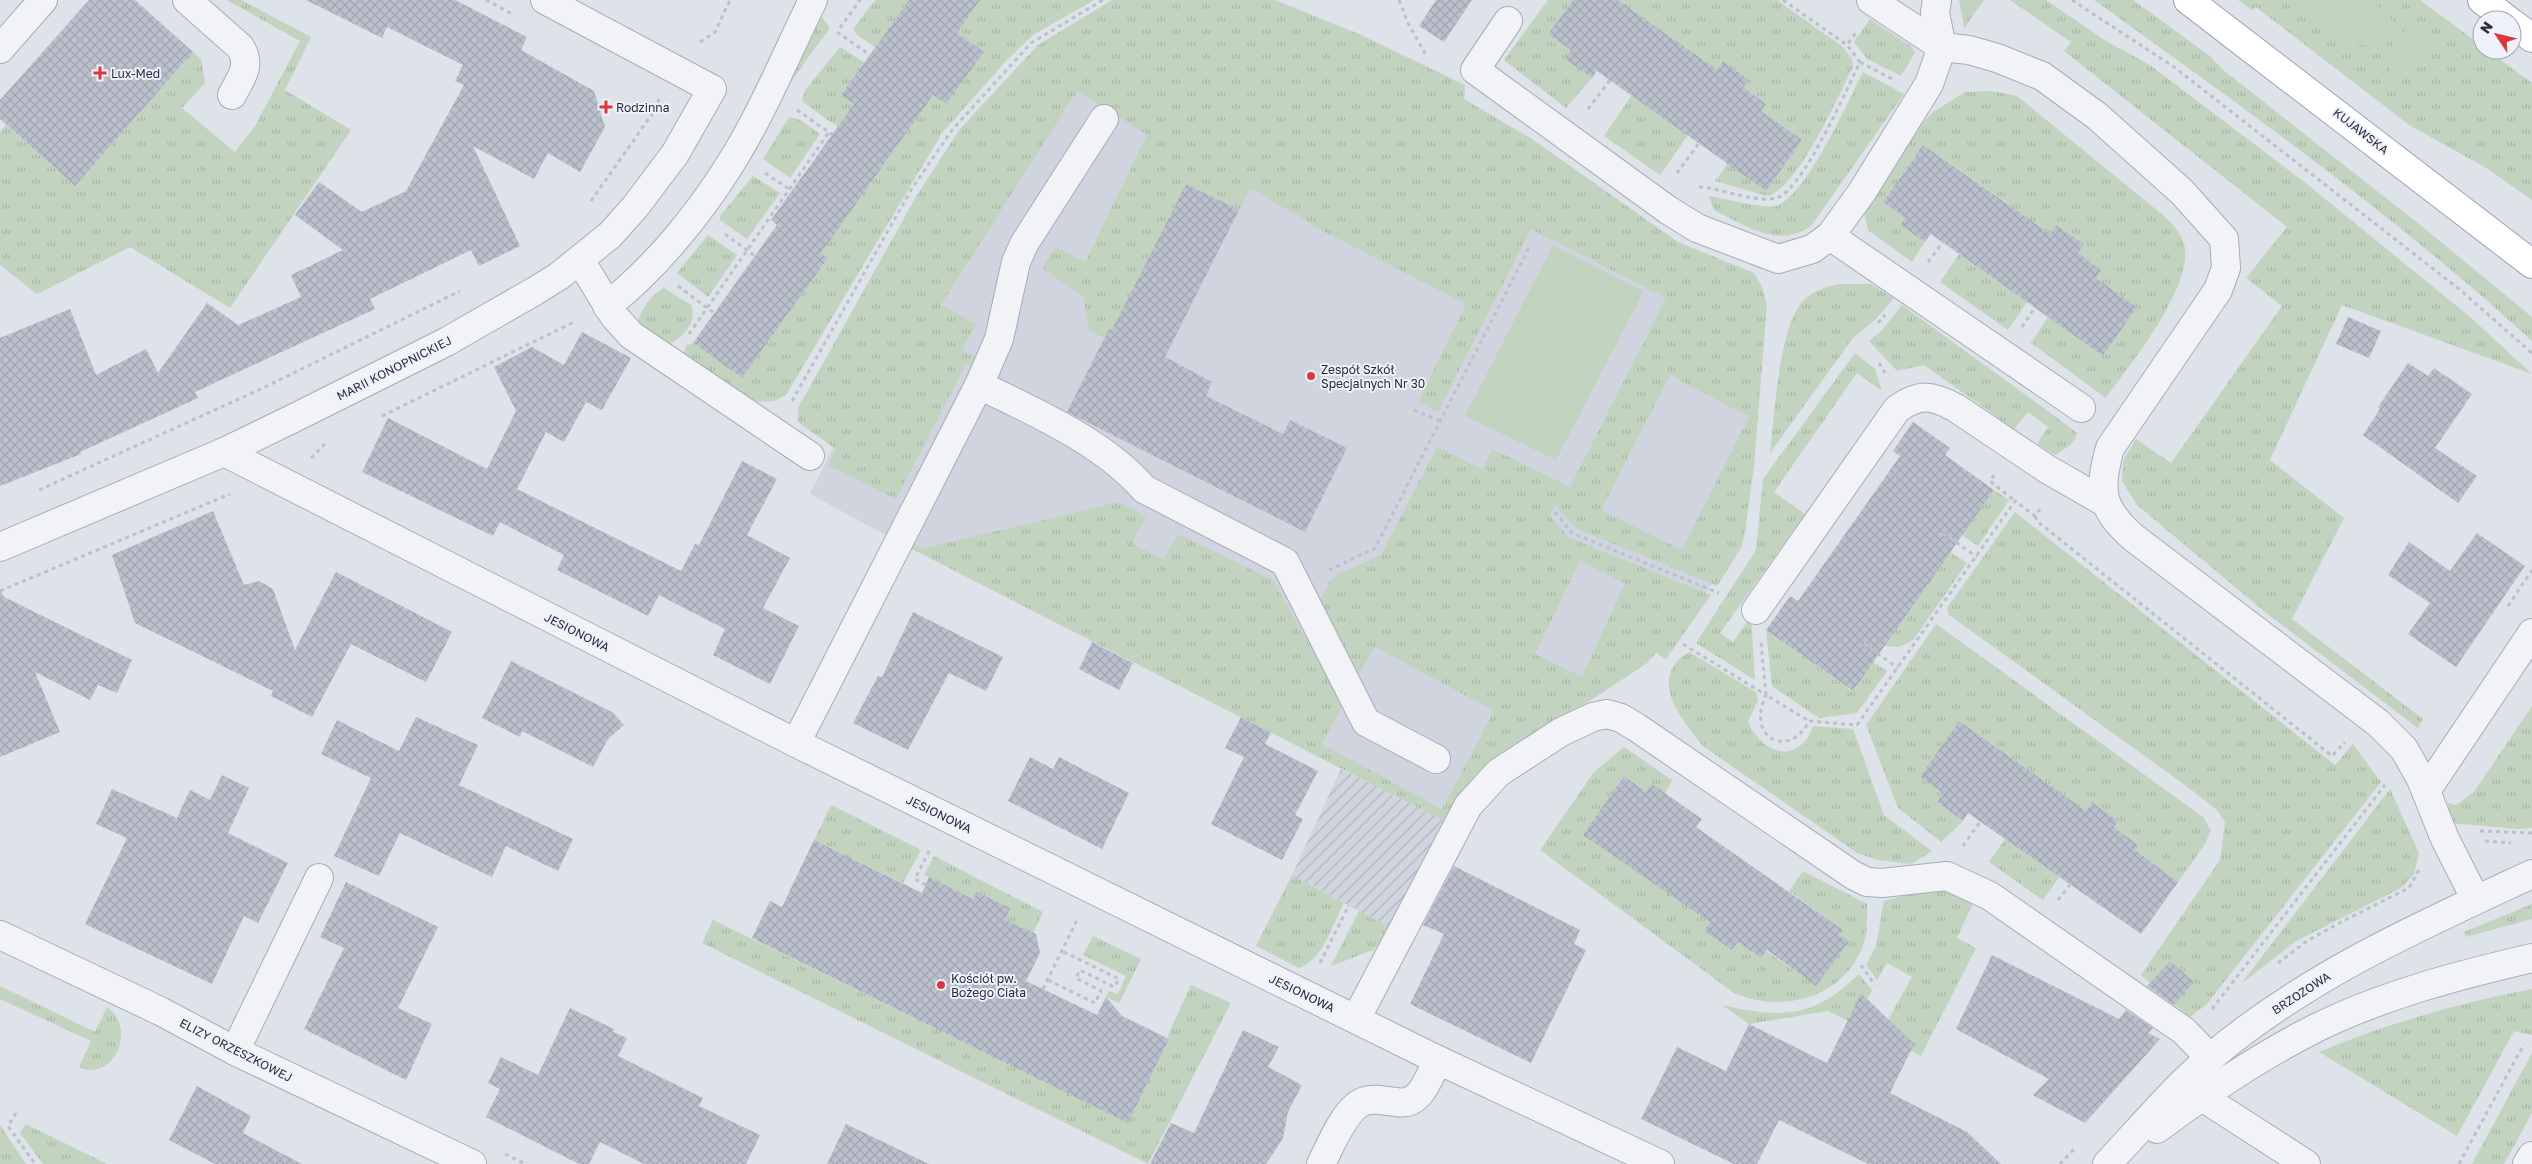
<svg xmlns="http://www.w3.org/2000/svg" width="2532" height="1164" font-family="'Golos Text',sans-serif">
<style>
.built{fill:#d0d4df}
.industrial{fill:url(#industrial-furrows)}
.grass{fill:url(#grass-tufts);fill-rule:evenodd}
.garden{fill:#c2d4bf}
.building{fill:url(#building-cross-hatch)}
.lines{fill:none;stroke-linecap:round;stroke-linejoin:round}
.minor-casing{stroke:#a7acb7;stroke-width:30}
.major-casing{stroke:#9ca4b6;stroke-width:30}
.path{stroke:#bcc0c8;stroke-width:3;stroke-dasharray:4 4;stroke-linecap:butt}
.minor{stroke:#f1f3f7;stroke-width:28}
.major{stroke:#fff;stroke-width:28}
.poi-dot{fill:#db373f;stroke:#eef1f7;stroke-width:2}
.labels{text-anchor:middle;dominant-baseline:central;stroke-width:4;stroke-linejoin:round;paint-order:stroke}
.poi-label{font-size:12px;fill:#262d42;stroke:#eef1f7;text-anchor:start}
.street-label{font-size:12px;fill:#262d42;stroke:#eef1f7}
</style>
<defs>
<pattern id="industrial-furrows" width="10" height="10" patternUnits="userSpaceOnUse" patternTransform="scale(1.25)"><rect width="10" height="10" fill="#d0d4df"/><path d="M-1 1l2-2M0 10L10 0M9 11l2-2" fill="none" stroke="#b2b6c1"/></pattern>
<pattern id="grass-tufts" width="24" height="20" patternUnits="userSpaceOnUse" patternTransform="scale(1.25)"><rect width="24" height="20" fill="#c2d4bf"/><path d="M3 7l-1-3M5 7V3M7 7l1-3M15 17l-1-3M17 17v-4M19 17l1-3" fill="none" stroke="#a7b6a5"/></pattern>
<pattern id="building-cross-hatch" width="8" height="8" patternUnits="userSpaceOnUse" patternTransform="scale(1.25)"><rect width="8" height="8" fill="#bbc0cd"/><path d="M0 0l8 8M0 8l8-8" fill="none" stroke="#a1a5b1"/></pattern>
</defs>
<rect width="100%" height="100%" fill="#dee2e9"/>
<polygon class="built" points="1075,77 1761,300 1736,551 1693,611 1647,663 1485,770 1453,804 1444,821 889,537 810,494 894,325"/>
<polygon class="industrial" points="1341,769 1444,821 1393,929 1292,875"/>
<g class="grass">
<polygon points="227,0 241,0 311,37 285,90 351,130 230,308 130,247 37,294 0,265 0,132 6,125 75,186 193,52 201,59 205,83 182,108 235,152 255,126 300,41"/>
<polygon points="875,0 909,0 875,47 856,34 853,29"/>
<polygon points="980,0 1094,0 1033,35 1006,61 942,133 786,395 774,401 746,402 686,360 684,352 687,345 693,343 742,378 828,258 821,253 919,86 946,104 983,52 957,33"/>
<path d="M1112 0H1275L1359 34 1465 85 1464 99 1532 139 1678 242 1754 273 1762 287 1767 305 1754 466 1745 533 1741 548 1717 586 1577 529 1555 505 1549 515 1568 537 1711 595 1666 659 1656 653 1647 663 1486 769 1453 804 1444 821 912 549 913 545 926 548 1118 502 1146 516 1132 544 1164 559 1178 534 1273 580 1343 705 1322 744 1442 809 1494 711 1375 647 1359 674 1318 603 1330 581 1338 574 1381 555 1437 447 1482 469 1493 449 1570 487 1666 298 1531 229 1438 412 1418 402 1466 304 1323 231 1250 188 1239 210 1186 184 1136 284 1115 332 1109 329 1104 338 1089 330 1083 296 1042 268 1055 247 1085 262 1147 135 1077 91 941 305 976 324 962 350 983 360 979 370 966 364 896 499 828 465 836 449 798 422V408L917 195 960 129 1038 45ZM1670 375 1749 417 1682 550 1601 510ZM1580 561 1625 583 1582 677 1535 654Z"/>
<polygon points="1548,0 1573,0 1548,34 1571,50 1565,59 1592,78 1566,108 1504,60"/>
<path d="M1618 0H1777L1843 47 1852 59 1853 67C1838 96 1798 189 1767 196L1715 181 1728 163 1766 191 1802 140 1761 111 1766 104 1743 87 1748 79 1723 62 1712 76 1673 39Z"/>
<polygon points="1959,0 1984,0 1964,28"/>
<polygon points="2010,0 2046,0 2106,41 2150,65 2308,185 2469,316 2532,374 2342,305 2270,460 2344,518 2292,619 2423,719 2418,728 2265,612 2137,505 2122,481 2123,461 2136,439 2171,463 2282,306 2246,278 2287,227 2064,51 2071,42"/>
<path d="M2094 0H2133L2210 56 2222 69 2424 228 2532 317V341C2396 216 2244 108 2094 0Z"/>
<polygon points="2238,0 2420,0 2482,46 2482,50 2487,50 2532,83 2532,200 2488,169 2409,125 2256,7 2252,10"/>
<polygon points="817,11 830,28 777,100"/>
<polygon points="1870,19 1912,47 1915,53 1901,76 1867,59 1854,42"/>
<polygon points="840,47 864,62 841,95 854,104 838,127 804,103 802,99 806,89"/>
<path d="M1863 72 1904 94 1811 226C1778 249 1747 226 1715 211L1708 196C1721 198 1766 209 1776 206 1806 197 1848 101 1863 72Z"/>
<path d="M1992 91 2017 96 2164 216C2173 224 2180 232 2184 244 2195 285 2130 365 2106 398L2031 343 2048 317 2103 356 2137 307 2096 278 2101 270 2078 253 2084 244 2056 225 2045 241 2008 204 1923 145 1883 202 1905 218 1901 225 1925 242 1912 262 1868 230 1863 208 1919 127 1933 112 1965 92Z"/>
<polygon points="1632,95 1688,135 1660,175 1604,136"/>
<polygon points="789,117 800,120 820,134 790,178 763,159"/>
<polygon points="753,176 780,193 747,239 720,220 720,216"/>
<polygon points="708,235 737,255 708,297 677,273"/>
<polygon points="1959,254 2027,302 2008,330 1940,282"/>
<path d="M1839 284H1871L1894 298 1875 320 1853 338 1770 453C1775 415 1778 326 1804 300 1814 290 1826 287 1839 284Z"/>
<path d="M664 288 691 305C699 322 680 341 665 346L653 340 637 322C643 308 650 295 664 288Z"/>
<polygon points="1902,305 2060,420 2077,433 2073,443 2055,455 2037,444 2048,427 2028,412 2014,429 1924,365 1897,371 1869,341 1883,329"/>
<polygon points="1855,353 1875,369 1882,391 1857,373 1774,492 1805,514 1720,633 1733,642 1751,616 1755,680 1696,643 1756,550 1763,479"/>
<polygon points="1994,490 2009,500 1978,546 1944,523 1972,521"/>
<polygon points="2015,512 2335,765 2353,744 2381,782 2206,1005 2190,1017 2174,1004 2194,982 2170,961 2150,983 2141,975 2220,860 2225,822 2218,811 2193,791 1949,615 1947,608"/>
<polygon points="1932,540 1967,563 1913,640 1899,647 1883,646"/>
<polygon points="1936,624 2203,817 2211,830 2205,844 2178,882 2135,850 2138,845 2114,827 2118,821 2092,802 2081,818 2039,778 1959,721 1920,777 1943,793 1937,802 1963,821 1941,842 1898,808 1866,725"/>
<polygon points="1766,630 1852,691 1873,662 1887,671 1857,713 1819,718 1772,686"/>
<path d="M1689 652 1756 692 1758 700 1748 722C1758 745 1785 765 1806 740 1809 737 1811 730 1813 726L1853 729 1884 815 1932 851 1911 864 1878 860 1857 853 1703 746C1682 720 1646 678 1689 652Z"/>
<polygon points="2532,706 2532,828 2518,829 2451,823 2448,815 2448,803 2456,805 2474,792"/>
<path d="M1624 747 1672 780 1665 794 1646 792 1624 776 1584 834 1715 914 1704 931 1732 950 1738 942 1761 958 1766 951 1808 980 1843 930 1789 891 1803 871 1867 904C1867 918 1868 932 1863 946 1843 998 1782 1014 1734 993L1540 850 1594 772Z"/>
<polygon points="2390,789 2419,853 2414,874 2401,888 2296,941 2241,984"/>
<polygon points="831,805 921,850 903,883 814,840"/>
<polygon points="2005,839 2059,877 2043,900 1989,862"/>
<polygon points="934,856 1043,912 1033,933 1016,925 1013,929 1003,924 1010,908 977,892 973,899 924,875"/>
<path d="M1292 875 1344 903C1333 923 1323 960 1299 968L1256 946Z"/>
<path d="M1925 890H1947L1974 901 1957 938 1976 948 1921 1056 1828 1011 1749 1024 1722 1005C1782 1019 1814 1018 1859 974L1872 990 1862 1008 1887 1022 1912 977 1887 963 1877 980 1866 965 1876 946 1884 901Z"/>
<polygon points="2532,904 2532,919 2466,937 2464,932"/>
<polygon points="1359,911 1393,929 1373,950 1331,966"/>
<polygon points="713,920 1128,1122 1169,1039 1168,1035 1191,985 1231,1003 1148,1164 702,943"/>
<polygon points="1093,936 1141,959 1119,1003 1106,997 1109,991 1118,994 1126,976 1083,955"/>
<path d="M0 986 95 1032 107 1007C138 1029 113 1083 79 1067L91 1041 0 999Z"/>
<path d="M2532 989V1035L2514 1031 2457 1136 2319 1052C2388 1023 2459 1003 2532 989Z"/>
<polygon points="2532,1053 2532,1113 2504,1164 2472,1164"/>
<polygon points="26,1124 107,1164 43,1164 20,1133"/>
<polygon points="0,1125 26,1164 0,1164"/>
</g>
<g class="garden">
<path d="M2293 0C2306 0 2362 0 2370 1 2375 3 2381 9 2385 12 2412 36 2371 49 2352 44 2342 41 2304 8 2293 0Z"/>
<path d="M2417 21 2425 23C2427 26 2429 31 2430 34 2432 53 2411 82 2392 82 2382 53 2394 37 2417 21Z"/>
<polygon points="1553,245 1644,291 1556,460 1465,416"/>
</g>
<g class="building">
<polygon points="89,0 135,0 193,52 75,186 0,119 0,100"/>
<polygon points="306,0 455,0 527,37 521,50 594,91 605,127 580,172 548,153 534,179 473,146 520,246 479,266 471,250 370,299 375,309 195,392 198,398 80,452 81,454 0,486 0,338 70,309 96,375 146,349 158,373 207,303 238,325 301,297 291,275 343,250 295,215 319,182 362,212 406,191 464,85 455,81 463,65 387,27 382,38"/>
<polygon points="909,0 980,0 957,33 984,52 946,104 933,95 821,253 828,258 742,378 693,343 777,225 771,220 854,104 841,95"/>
<polygon points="1436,0 1472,0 1444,42 1419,26"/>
<polygon points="1573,0 1618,0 1717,70 1723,61 1749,80 1743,87 1766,104 1761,111 1802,140 1766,191 1597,71 1592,78 1565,59 1571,50 1548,34"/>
<polygon points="1923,145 2050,234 2056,225 2084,244 2078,253 2101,270 2096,278 2137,307 2103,356 1931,234 1925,242 1900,225 1905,218 1883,202"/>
<polygon points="1186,184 1239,210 1165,357 1212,382 1206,396 1283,434 1290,420 1347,448 1305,532 1067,412 1109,329 1112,330"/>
<polygon points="2348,317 2381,331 2369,358 2336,344"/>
<polygon points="582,332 631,358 602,410 586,402 564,442 546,432 517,489 681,571 695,544 699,545 742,461 777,479 747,535 790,558 763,608 799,626 770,684 713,655 725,629 659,595 648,616 557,570 564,555 500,522 493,536 362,472 388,418 487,469 516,411 494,367 532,347 564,365"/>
<polygon points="2408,363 2428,376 2434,368 2472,394 2435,448 2477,476 2458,503 2363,435 2380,409 2378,407"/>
<polygon points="1913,422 1950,448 1945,455 1994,490 1853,691 1766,630 1790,596 1798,601 1900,456 1893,451"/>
<polygon points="213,511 244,585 259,581 273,589 295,650 336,572 452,632 426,682 351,644 312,717 271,696 273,691 135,623 112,555"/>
<polygon points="2477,533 2525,566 2456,667 2408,634 2430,603 2388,575 2409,542 2450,571"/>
<polygon points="0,589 4,597 132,660 117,693 98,685 90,700 35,672 60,732 0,757"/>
<polygon points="913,612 1003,657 986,691 949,673 908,750 853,723 878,676 882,677"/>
<polygon points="1092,642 1133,663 1119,690 1079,669"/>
<polygon points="511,661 612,712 624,725 608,739 593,767 522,731 520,737 482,718"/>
<polygon points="416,717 478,745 459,785 573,839 558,871 506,846 492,877 400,833 379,876 334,856 371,778 321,754 337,720 399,751"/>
<polygon points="1241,717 1271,733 1265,744 1318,771 1295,815 1303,819 1282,860 1211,824 1244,757 1225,748"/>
<polygon points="1959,721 2086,811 2092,802 2118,821 2114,827 2138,845 2135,850 2178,882 2141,934 1968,813 1963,821 1937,802 1943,793 1920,777"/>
<polygon points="1030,757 1053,769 1059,757 1129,793 1102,849 1008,801"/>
<polygon points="222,775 249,788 228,833 288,863 258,923 244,916 212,984 85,924 127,838 96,824 112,789 177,818 190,790 210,800"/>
<polygon points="1624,776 1646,792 1652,784 1702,819 1696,827 1843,930 1839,936 1849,941 1816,986 1767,950 1761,958 1738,942 1732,950 1704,931 1710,922 1583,835"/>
<polygon points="814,840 922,893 929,877 973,899 977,892 1010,908 1005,920 1036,934 1040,953 1026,981 1097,1015 1106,997 1122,1016 1169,1039 1128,1123 752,938 770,901 782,907"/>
<polygon points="1454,866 1580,930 1574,944 1586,950 1531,1063 1410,1004 1444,934 1423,925"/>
<polygon points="346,882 438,927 398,1008 432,1024 406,1080 304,1029 344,948 320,937"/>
<polygon points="1992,955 2119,1019 2126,1010 2153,1028 2148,1033 2160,1039 2085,1123 2033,1095 2049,1079 1956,1029"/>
<polygon points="2170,961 2194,982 2174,1005 2147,986"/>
<polygon points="1861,993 1914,1044 1890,1093 1967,1132 2001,1164 1868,1164 1779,1120 1757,1164 1734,1164 1641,1119 1677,1047 1726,1071 1749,1024 1827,1063"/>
<polygon points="570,1008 614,1029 613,1032 627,1038 618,1056 703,1098 699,1106 760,1135 746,1164 644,1164 600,1142 589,1164 579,1164 486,1117 500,1089 488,1083 501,1057 538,1075"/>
<polygon points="1243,1030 1279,1047 1268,1067 1302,1085 1288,1112 1283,1138 1266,1164 1150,1164 1171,1123 1194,1133"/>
<polygon points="197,1086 251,1116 243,1133 302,1164 215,1164 169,1140"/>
<polygon points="846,1124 929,1164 827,1164"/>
</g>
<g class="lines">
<defs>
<g id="minor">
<path d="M187 0 240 47C252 65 241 78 232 95"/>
<path d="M1871 0 1942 47 1969 50 1997 58 2042 76 2097 116 2182 192 2224 239 2226 268 2218 290 2110 448C2098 491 2100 508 2134 538L2378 723 2404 749 2421 779 2445 839 2476 900"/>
<polyline points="1508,21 1475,70 1668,210 1697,228 1778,259 1812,249 1830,236 1862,192 1929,84 1942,47 1935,13 1937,0"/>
<polyline points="0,49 43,0"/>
<polyline points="1830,236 2081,408"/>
<polyline points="580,260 614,316 631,335 810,456"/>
<path d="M607 306C654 269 697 217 729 166 762 114 786 55 813 0"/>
<polyline points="979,385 999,339 1016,262 1024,244 1104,119"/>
<polyline points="224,452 796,743 1438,1060 1660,1164"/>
<polyline points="0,547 224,452 292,419 446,342 535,291 559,276 610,235 635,207 675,154 712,89 545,0"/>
<path d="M1756 610 1897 409C1920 393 1932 395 1956 408L2047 469 2106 503"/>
<path d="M796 743 979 385C1033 411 1105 443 1144 489L1285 562 1366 722 1436 759"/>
<polyline points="2426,791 2532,633"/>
<polyline points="0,935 160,1011 235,1051 472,1164"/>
<polyline points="1356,1019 1468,806 1498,773 1561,732 1593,717 1607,714 1621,718 1636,727 1853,875 1867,882 1882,883 1947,876 1990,896 2184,1031 2210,1058"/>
<polyline points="235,1051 319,878"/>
<polyline points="2202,1097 2306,1164"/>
<path d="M2157 1129C2208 1091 2262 1055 2318 1027 2386 994 2459 975 2532 958"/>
<path d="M1321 1164C1330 1147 1345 1107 1365 1101 1374 1098 1386 1101 1396 1102 1421 1107 1428 1078 1438 1060"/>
<path d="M2107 1164C2141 1128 2173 1089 2210 1058 2305 977 2420 926 2532 874"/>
<polyline points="2527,1164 2532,1156"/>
</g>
<g id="major">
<polyline points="2188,0 2532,264"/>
<polyline points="2482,0 2508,20"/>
<polyline points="2512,23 2532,38"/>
</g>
</defs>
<use href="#minor" class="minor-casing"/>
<use href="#major" class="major-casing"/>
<g class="path">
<polyline points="486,0 514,15"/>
<polyline points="1399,0 1408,23 1426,55"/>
<polyline points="1783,0 1847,45"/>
<polyline points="2072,0 2174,67 2459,289 2532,353"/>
<polyline points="840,28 860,0"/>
<polyline points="837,32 870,55"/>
<polyline points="700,42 715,32 730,0"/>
<polyline points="1860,62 1892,79"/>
<polyline points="1588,109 1610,80"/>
<polyline points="797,110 833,135"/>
<polyline points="765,173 792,191"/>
<polyline points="1677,173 1699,143"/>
<path d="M1699 187C1722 188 1759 205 1779 197 1804 186 1847 89 1860 62L1847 45 1857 31"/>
<polyline points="591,201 659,104 658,99"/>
<polyline points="725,234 755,256"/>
<polyline points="1928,262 1943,242"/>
<polyline points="678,286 714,313"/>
<polyline points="1878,323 1885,315"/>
<polyline points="2022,327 2035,307"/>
<polyline points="689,334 829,132"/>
<polyline points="1879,363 1887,376"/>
<polyline points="792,401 911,190 952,130 1031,43 1103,0"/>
<polyline points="1414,410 1440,421"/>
<polyline points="382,416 576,321"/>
<polyline points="311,458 326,443"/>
<polyline points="1994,475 1990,481 2015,501"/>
<polyline points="39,490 263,388 460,291"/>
<polyline points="1555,512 1572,533 1719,593"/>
<polyline points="2035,516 2038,522 2332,756 2345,742"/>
<polyline points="1943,533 1977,557"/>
<polyline points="1329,570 1375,548 1531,244"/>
<polyline points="0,591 230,494"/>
<polyline points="2508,606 2532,570"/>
<polyline points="1761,643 1766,695 1809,721"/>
<path d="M1683 644 1766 695C1745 740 1791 759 1809 721L1857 725 2015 501 2035 516 2042 506"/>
<polyline points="1864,644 1898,668"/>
<polyline points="2480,831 2532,833"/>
<polyline points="2485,841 2511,843"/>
<polyline points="1963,846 1980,822"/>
<polyline points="926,885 915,879 931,847"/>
<polyline points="2058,900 2070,885"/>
<polyline points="1320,963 1349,905"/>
<polyline points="2278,963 2307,941 2343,921 2409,888 2420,868"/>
<polyline points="1861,965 1875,985"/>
<polyline points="1048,980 1095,1003 1101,991 1076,978 1080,970 1114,987 1119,979 1062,951"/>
<polyline points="1043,989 1077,920"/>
<polyline points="2212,1009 2385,785"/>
<polyline points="16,1113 8,1126 35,1164"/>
<polyline points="505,1154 525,1164"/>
<polyline points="2060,1164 2075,1148"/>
<polyline points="2459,1164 2524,1044"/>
</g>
<use href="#minor" class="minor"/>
<use href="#major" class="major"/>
</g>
<g class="poi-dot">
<path d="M97.5 65.5h5v5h5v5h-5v5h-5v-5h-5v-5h5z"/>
<path d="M603.5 99.5h5v5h5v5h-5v5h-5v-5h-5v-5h5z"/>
<circle cx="1311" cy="376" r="5"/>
<circle cx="941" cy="985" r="5"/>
</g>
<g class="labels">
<g class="poi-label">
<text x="111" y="73">Lux-Med</text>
<text x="616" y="107">Rodzinna</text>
<text x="1321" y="369">Zespół Szkół<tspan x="1321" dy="14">Specjalnych Nr 30</tspan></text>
<text x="951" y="978">Kościół pw.<tspan x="951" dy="14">Bożego Ciała</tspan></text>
</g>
<g class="street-label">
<text transform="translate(2361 131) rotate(38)">KUJAWSKA</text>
<text transform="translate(394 368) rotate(-27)">MARII KONOPNICKIEJ</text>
<text transform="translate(577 632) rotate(27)">JESIONOWA</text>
<text transform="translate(939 814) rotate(26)">JESIONOWA</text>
<text transform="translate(1302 993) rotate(26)">JESIONOWA</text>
<text transform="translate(2301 993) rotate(-33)">BRZOZOWA</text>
<text transform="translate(236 1050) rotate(27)">ELIZY ORZESZKOWEJ</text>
</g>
</g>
<g transform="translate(2497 35) rotate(305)"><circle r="24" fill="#eef1f7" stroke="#9ea3af"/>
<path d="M0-4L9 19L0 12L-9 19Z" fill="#db373f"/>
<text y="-8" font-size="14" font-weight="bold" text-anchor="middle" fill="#262d42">N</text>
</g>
</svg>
